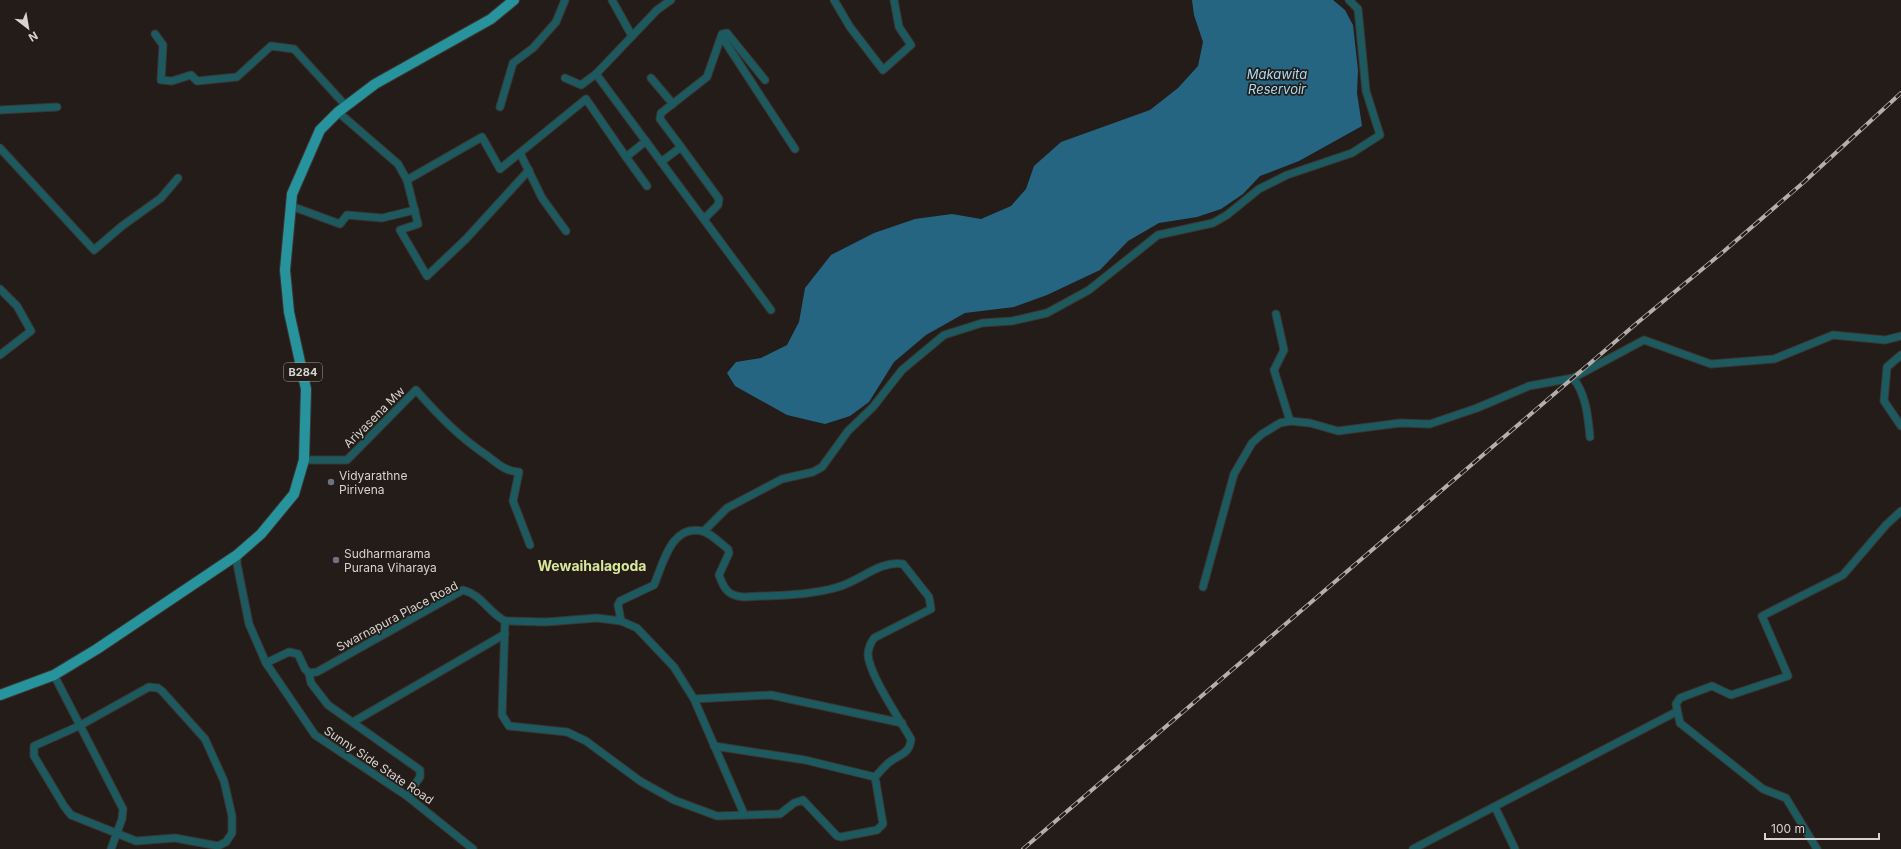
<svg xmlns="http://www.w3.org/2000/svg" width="1901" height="849" font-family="Inter,sans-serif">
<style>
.water{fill:#266581}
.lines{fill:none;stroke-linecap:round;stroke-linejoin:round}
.minor-casing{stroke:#3c3632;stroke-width:9}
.primary-casing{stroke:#3c3632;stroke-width:12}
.minor{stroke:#1c5a5f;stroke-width:7}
.primary{stroke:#27939c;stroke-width:10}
.rail-casing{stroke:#b4afac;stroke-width:4}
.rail{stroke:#231c18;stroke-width:2.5;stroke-dasharray:8;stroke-linecap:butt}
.worship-dot{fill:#6b7280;stroke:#231c18;stroke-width:1.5}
.labels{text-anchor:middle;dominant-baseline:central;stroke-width:3.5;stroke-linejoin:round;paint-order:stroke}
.shield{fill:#231c18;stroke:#a29c99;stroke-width:1}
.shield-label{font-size:11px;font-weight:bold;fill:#d8d3d0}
.street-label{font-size:12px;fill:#d8d3d0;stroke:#231c18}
.poi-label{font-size:12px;fill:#d8d3d0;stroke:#231c18;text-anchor:start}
.water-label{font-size:13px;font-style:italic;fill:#a7dbf5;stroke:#231c18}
.quarter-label{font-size:14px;font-weight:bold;fill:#d8e79a;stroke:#231c18}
</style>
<rect width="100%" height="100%" fill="#231c18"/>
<polygon class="water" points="1192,0 1333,0 1345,10 1353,25 1358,70 1357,93 1362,126 1299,161 1260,176 1243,194 1221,209 1197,217 1159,223 1128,241 1100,270 1047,295 1014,307 965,313 926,335 894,362 869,402 850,416 825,424 787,415 735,386 727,373 736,362 761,358 787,345 799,322 805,288 831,255 874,233 915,219 952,214 981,219 1011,206 1026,189 1034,166 1061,142 1150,110 1178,88 1198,66 1203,42 1194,15"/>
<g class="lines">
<defs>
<g id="minor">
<polyline points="612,0 632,36"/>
<polyline points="671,0 657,10 596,74 771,310"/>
<polyline points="834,0 850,27 883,70 911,45 899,27 894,0"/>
<polyline points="155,34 163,45 161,80 172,81 191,75 197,81 237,77 271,46 294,49 346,106"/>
<polyline points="722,37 795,149"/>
<polyline points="565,78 581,85 596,74"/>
<polyline points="651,78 673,104"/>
<polyline points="500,107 513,63 533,48 556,22 565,0"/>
<polyline points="0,110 57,107"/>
<polyline points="338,112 398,164 407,180 482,137 500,169 586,99 626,157"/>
<polyline points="646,141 626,157 647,186"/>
<polyline points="681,147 660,119 661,113 707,77 722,34 727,33 765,80"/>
<polyline points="0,148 94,250 122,226 161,198 178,178"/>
<polyline points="520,153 542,198 566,231"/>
<polyline points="661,162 681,147 719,199 718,205 704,219"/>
<polyline points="407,180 418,224 400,230 427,276 466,239 529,170"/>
<polyline points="291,206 340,224 347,215 382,218 415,210"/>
<polyline points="0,289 17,306 31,331 0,355"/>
<polyline points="1276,314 1284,350 1274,370 1290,421"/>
<polyline points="1901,355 1887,367 1884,401 1901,426"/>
<path d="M1573 378C1586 394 1588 416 1590 437"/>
<path d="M304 460H347L416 390C439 416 459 437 489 457 499 465 506 471 519 472L513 501 530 545"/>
<polyline points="704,531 727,508 782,479 813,472 822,467 848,431 873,407 902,370 944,335 982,323 1012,321 1047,313 1089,290 1158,235 1213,223 1227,215 1259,189 1287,175 1352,153 1380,135 1366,91 1358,9 1349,0"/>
<polyline points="237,555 237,564 249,624 266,663 315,735 407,796 473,849"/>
<polyline points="1203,587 1234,474 1252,443 1262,434 1280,423 1290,421 1310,423 1338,431 1400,423 1430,424 1477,408 1529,386 1573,378 1644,340 1711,364 1774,359 1833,335 1885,340 1901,336"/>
<path d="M505 621 502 715 509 726 567 732 586 741 640 781 674 800 717 816 780 814 794 803 803 800 837 836 841 837 877 830 883 824 875 777C880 772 885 765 891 761 901 754 910 753 911 739 900 720 870 676 868 655 868 648 870 644 874 638L931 609 929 597 903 564C880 560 860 581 838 587 809 596 774 595 744 597 728 596 724 589 719 575L729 553 728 549C721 544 711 533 702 531 671 524 663 564 654 585L620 601 618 605 621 621"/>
<path d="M266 663 289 652 298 654 305 669 309 673 317 672 463 590C482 595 488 612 505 621L546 622 597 618 621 621 637 628 674 667 694 699 744 814"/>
<polyline points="309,673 311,683 328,705 420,770 420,777 407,796"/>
<polyline points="54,675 123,809 122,819 111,849"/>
<polygon points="149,687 158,688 162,691 205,739 224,781 232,816 232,833 226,842 218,846 175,838 136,841 71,815 64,806 34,756 34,746 79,726"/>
<polyline points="694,699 771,695 902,723"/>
<polyline points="353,722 505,634"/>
<polyline points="714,746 805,760 875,777"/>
<polyline points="1495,807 1515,849"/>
<polyline points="1413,849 1676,712"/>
<polyline points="1817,849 1786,798 1763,789 1680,723 1676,704 1680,698 1712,686 1731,695 1788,676 1762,616 1843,575 1886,525 1901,511"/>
</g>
<polyline id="primary" points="0,695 54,675 97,649 237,555 261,534 294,494 304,460 306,389 289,312 285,270 292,194 320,130 338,112 375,84 491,19 514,0"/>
</defs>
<use href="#minor" class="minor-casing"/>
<use href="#primary" class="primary-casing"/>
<use href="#minor" class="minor"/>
<use href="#primary" class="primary"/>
<defs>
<polyline id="rail" points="1023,849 1637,323 1723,252 1804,182 1901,93"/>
</defs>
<use href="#rail" class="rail-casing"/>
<use href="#rail" class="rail"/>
</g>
<g class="worship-dot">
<circle cx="331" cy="482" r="4"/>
<circle cx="336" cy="560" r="4"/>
</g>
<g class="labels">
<rect class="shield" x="284" y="363" width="38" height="18" rx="3"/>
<g class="shield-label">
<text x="303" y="372">B284</text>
</g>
<g class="street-label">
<text transform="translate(374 417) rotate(-45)">Ariyasena Mw</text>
<text transform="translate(397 616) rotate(-28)">Swarnapura Place Road</text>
<text transform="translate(379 765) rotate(34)">Sunny Side State Road</text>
</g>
<g class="poi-label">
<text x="339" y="475">Vidyarathne<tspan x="339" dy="14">Pirivena</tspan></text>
<text x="344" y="553">Sudharmarama<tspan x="344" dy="14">Purana Viharaya</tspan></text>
</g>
<g class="water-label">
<text x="1277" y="74">Makawita<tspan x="1277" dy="15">Reservoir</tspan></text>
</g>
<g class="quarter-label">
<text x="592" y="565">Wewaihalagoda</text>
</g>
</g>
<g transform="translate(28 28) rotate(149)" stroke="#231c18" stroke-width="3" paint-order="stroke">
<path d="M0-3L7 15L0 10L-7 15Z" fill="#d8d3d0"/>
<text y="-6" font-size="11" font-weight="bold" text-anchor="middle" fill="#d8d3d0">N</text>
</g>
<path d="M1765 833v6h114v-6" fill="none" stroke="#d8d3d0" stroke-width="2"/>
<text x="1771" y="833" font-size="12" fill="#d8d3d0" stroke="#231c18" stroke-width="3" paint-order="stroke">100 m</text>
</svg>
